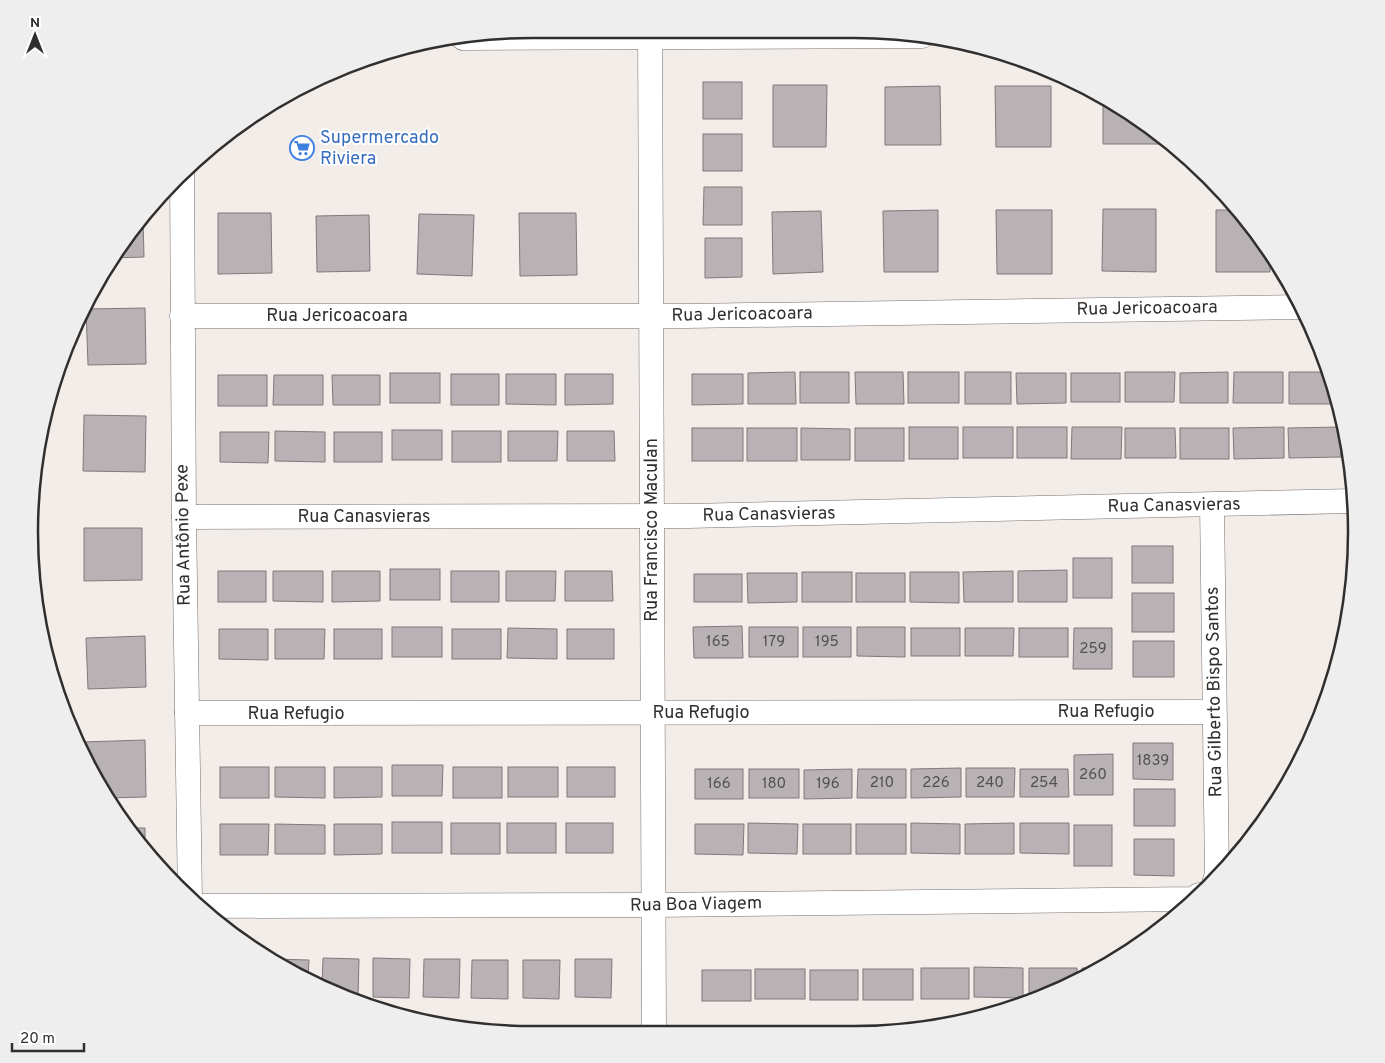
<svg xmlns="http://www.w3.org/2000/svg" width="1385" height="1063" font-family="Overpass,sans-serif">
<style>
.building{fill:#b8b2b4;stroke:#7f797b}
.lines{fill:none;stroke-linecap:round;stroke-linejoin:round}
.street-casing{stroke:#76706d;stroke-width:25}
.street{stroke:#fff;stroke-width:24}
.labels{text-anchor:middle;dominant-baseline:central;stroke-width:4;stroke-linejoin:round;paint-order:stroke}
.number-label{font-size:15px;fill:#535050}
.shop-label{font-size:18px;fill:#366cbe;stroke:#fff;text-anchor:start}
.street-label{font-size:18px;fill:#312f2e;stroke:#fff}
.rim{fill:none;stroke:#312f2e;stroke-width:2.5}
</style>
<rect width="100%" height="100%" fill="#f3edea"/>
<g class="building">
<rect x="703" y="82" width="39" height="37"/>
<polygon points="773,85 827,85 826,147 773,147"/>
<polygon points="940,86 941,145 885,145 885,87"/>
<polygon points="995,86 1051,86 1051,147 996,147"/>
<polygon points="1103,97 1159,132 1159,144 1103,144"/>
<rect x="703" y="134" width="39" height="37"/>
<polygon points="704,187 742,187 742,225 703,225"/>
<polygon points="1103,209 1156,209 1156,272 1102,271"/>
<polygon points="938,210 938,272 884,272 883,211"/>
<polygon points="996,210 1052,210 1052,274 997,274"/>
<polygon points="1216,210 1239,210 1270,250 1270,272 1216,272"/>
<polygon points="821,211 823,272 773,274 772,212"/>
<polygon points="218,213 271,213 272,273 218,274"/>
<polygon points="519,213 576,213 577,275 520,276"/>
<polygon points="419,214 474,215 472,276 417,274"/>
<polygon points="369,215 370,271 317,272 316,216"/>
<polygon points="143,218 144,257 113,258"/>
<polygon points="705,238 742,238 742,277 705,278"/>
<polygon points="145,308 146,364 88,365 86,309"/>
<polygon points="795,372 796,404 748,404 748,373"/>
<rect x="800" y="372" width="49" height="31"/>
<polygon points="855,372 903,372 904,404 856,404"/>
<rect x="908" y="372" width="51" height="31"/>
<rect x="965" y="372" width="46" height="32"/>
<polygon points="1125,372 1175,372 1174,402 1125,402"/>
<polygon points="1228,372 1228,403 1180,403 1180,373"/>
<polygon points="1234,372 1283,372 1283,403 1233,403"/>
<polygon points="1289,372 1328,372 1338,404 1289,404"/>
<rect x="390" y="373" width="50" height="30"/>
<polygon points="1016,373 1066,373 1066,403 1017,404"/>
<rect x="1071" y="373" width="49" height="29"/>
<rect x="451" y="374" width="48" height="31"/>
<polygon points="506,374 556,374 556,405 506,404"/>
<polygon points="565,374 613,374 613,404 565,405"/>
<polygon points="692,374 743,374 743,404 692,405"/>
<rect x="218" y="375" width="49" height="31"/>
<polygon points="274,375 323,375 323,405 273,405"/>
<polygon points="332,375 380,375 380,405 333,405"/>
<polygon points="84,415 146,416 145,472 83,471"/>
<rect x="909" y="427" width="49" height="32"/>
<rect x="963" y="427" width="50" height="31"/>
<rect x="1017" y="427" width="50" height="31"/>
<polygon points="1072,427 1122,427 1121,459 1071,459"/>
<polygon points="1284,427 1284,458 1234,459 1233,428"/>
<polygon points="1340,427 1341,457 1289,458 1288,428"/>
<rect x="692" y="428" width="51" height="33"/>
<rect x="747" y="428" width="50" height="33"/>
<polygon points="801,428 850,429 850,460 801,460"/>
<rect x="855" y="428" width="49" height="33"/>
<polygon points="1125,428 1175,428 1176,458 1125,458"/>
<rect x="1180" y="428" width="49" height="31"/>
<rect x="392" y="430" width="50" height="30"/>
<polygon points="275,431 325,432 325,462 275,461"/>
<rect x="452" y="431" width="49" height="31"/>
<polygon points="508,431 558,431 557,461 508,461"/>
<polygon points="567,431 614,431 615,461 567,461"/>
<polygon points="220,432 269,432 268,463 220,462"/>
<rect x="334" y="432" width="48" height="30"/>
<polygon points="1347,442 1350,471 1348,471"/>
<polygon points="35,457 34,476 33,476 33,466"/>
<polygon points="32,483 36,483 35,532 31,531"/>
<polygon points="84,528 142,528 142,580 84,581"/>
<polygon points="31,538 36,538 36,587 34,586 30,564"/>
<rect x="1132" y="546" width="41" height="37"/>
<rect x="1073" y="558" width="39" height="40"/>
<rect x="390" y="569" width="50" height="31"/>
<polygon points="1067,570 1067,602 1018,602 1018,571"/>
<rect x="218" y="571" width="48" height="31"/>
<polygon points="273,571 323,571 323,602 273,601"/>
<polygon points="332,571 380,571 380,601 332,602"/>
<rect x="451" y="571" width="48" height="31"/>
<polygon points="506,571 556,571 555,601 506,601"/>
<polygon points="565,571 612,571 613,601 565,601"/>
<polygon points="1013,571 1013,602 964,602 963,572"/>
<rect x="802" y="572" width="50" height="30"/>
<polygon points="910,572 959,572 959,603 910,602"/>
<polygon points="747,573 797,573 797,602 748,603"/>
<rect x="856" y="573" width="49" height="29"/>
<rect x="694" y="574" width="48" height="28"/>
<rect x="1132" y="593" width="42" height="39"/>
<polygon points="742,626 743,658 694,658 693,627"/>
<rect x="392" y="627" width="50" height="30"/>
<rect x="749" y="627" width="49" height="30"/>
<rect x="803" y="627" width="48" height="30"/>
<polygon points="857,627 905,627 905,657 857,656"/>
<polygon points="508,628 557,629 557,659 507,658"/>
<rect x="911" y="628" width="49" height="28"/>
<polygon points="965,628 1014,628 1013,656 965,656"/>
<rect x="1019" y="628" width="49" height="29"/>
<polygon points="1074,628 1112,628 1112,669 1073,669"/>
<polygon points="219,629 268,629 268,660 219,659"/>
<polygon points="275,629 325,629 324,659 275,659"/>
<rect x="334" y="629" width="48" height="30"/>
<rect x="452" y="629" width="49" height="30"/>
<rect x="567" y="629" width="47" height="30"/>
<polygon points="145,636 146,687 88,689 86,638"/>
<rect x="1133" y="641" width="41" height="36"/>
<polygon points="145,740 146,797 107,798 82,747 82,742"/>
<polygon points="1133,743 1173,743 1173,780 1133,779"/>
<polygon points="1113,754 1113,795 1074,795 1074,755"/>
<polygon points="392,765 443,765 442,796 392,796"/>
<rect x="220" y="767" width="49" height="31"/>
<polygon points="275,767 325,767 325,798 275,797"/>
<polygon points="334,767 382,767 382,797 334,798"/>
<rect x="453" y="767" width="49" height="31"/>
<rect x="508" y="767" width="50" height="30"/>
<rect x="567" y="767" width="48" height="30"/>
<polygon points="961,768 961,797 911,798 911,769"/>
<polygon points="966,768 1015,768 1014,797 966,797"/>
<rect x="695" y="769" width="48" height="30"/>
<rect x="749" y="769" width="50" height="29"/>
<polygon points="852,769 852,798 804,799 804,770"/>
<polygon points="858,769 906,769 906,798 857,798"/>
<polygon points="1020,769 1068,769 1069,797 1020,797"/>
<rect x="1134" y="789" width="41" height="37"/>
<rect x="392" y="822" width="50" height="31"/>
<rect x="451" y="823" width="49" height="31"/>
<rect x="507" y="823" width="49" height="30"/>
<rect x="566" y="823" width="47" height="30"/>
<polygon points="748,823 798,824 797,854 748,853"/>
<polygon points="911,823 960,824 960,854 911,853"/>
<polygon points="1014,823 1014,854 965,854 965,824"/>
<polygon points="1020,823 1069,823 1069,854 1020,853"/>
<polygon points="220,824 269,824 268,855 220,855"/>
<polygon points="275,824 325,825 325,854 275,854"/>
<polygon points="334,824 382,824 382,854 334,855"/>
<polygon points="695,824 744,824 743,855 695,854"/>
<rect x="803" y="824" width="48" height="30"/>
<rect x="856" y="824" width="50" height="30"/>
<rect x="1074" y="825" width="38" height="41"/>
<polygon points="128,828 145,828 145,849"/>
<polygon points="1134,839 1174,839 1174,876 1134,875"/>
<polygon points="323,958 359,959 358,998 339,996 322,987"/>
<polygon points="373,958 410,959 409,998 373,997"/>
<polygon points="272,959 309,960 308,979 272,960"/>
<polygon points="424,959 460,959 459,998 423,997"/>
<polygon points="575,959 612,959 611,998 575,997"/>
<polygon points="472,960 508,960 508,999 471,998"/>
<polygon points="523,960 560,960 559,999 523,998"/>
<polygon points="974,967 1023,968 1023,998 974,997"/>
<rect x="921" y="968" width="48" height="31"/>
<polygon points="1029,968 1077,968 1077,977 1033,999 1029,999"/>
<polygon points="1082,968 1096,968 1082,975"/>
<rect x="755" y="969" width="50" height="30"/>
<rect x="863" y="969" width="50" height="31"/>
<rect x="702" y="970" width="49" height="31"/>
<rect x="810" y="970" width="48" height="30"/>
</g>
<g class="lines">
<defs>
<g id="street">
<polyline points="650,29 654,1030"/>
<polyline points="463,38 922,36"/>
<polyline points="182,171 184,517 190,898"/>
<polyline points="182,316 687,316 1301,307"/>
<polyline points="1212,505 1217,875 1215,880"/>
<polyline points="184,517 688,516 1353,501"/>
<polyline points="187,713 1214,712"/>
<polyline points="199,906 653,905 1193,899 1199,895"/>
</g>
</defs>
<use href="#street" class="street-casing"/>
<use href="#street" class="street"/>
</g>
<defs>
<symbol id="supermarket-ring" viewBox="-11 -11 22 22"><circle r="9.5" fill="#fff" stroke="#3f7fe0" stroke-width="1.5"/><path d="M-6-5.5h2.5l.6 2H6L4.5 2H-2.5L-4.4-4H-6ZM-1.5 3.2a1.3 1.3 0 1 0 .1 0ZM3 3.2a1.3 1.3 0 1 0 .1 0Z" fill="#3f7fe0"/></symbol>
</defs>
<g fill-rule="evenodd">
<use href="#supermarket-ring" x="288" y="134" width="28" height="28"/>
</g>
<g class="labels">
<g class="number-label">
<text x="718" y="642">165</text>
<text x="774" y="642">179</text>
<text x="827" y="642">195</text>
<text x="1093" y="649">259</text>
<text x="1153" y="761">1839</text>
<text x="1093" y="775">260</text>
<text x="882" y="783">210</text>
<text x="936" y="783">226</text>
<text x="990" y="783">240</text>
<text x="1044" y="783">254</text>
<text x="719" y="784">166</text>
<text x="774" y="784">180</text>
<text x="828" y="784">196</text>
</g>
<g class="shop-label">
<text x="320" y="138">Supermercado<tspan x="320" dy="21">Riviera</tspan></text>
</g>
<g class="street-label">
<text transform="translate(1147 309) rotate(-1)">Rua Jericoacoara</text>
<text transform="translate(742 315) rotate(-1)">Rua Jericoacoara</text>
<text x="337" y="316">Rua Jericoacoara</text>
<text transform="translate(1174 506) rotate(-1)">Rua Canasvieras</text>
<text transform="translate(769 515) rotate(-1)">Rua Canasvieras</text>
<text x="364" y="517">Rua Canasvieras</text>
<text transform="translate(652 530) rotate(-90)">Rua Francisco Maculan</text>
<text transform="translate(184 535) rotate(-91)">Rua Antônio Pexe</text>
<text transform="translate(1215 692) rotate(-91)">Rua Gilberto Bispo Santos</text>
<text x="1106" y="712">Rua Refugio</text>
<text x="701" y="713">Rua Refugio</text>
<text x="296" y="714">Rua Refugio</text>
<text transform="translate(696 905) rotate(-1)">Rua Boa Viagem</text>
</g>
</g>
<path d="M0 0H1385V1063H0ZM532 38H854A494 494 0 0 1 1348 532V532A494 494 0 0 1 854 1026H532A494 494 0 0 1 38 532V532A494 494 0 0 1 532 38Z" fill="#efeeee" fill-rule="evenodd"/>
<path class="rim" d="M532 38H854A494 494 0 0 1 1348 532V532A494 494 0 0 1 854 1026H532A494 494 0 0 1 38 532V532A494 494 0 0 1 532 38Z"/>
<g transform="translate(35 35)" stroke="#ffffff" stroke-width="4" paint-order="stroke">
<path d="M0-4L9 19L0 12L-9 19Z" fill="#312f2e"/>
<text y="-8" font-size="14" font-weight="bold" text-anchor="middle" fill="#312f2e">N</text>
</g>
<path d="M12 1043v8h72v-8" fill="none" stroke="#312f2e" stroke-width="2.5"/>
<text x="20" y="1043" font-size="15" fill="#312f2e" stroke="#ffffff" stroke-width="4" paint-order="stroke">20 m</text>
</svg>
